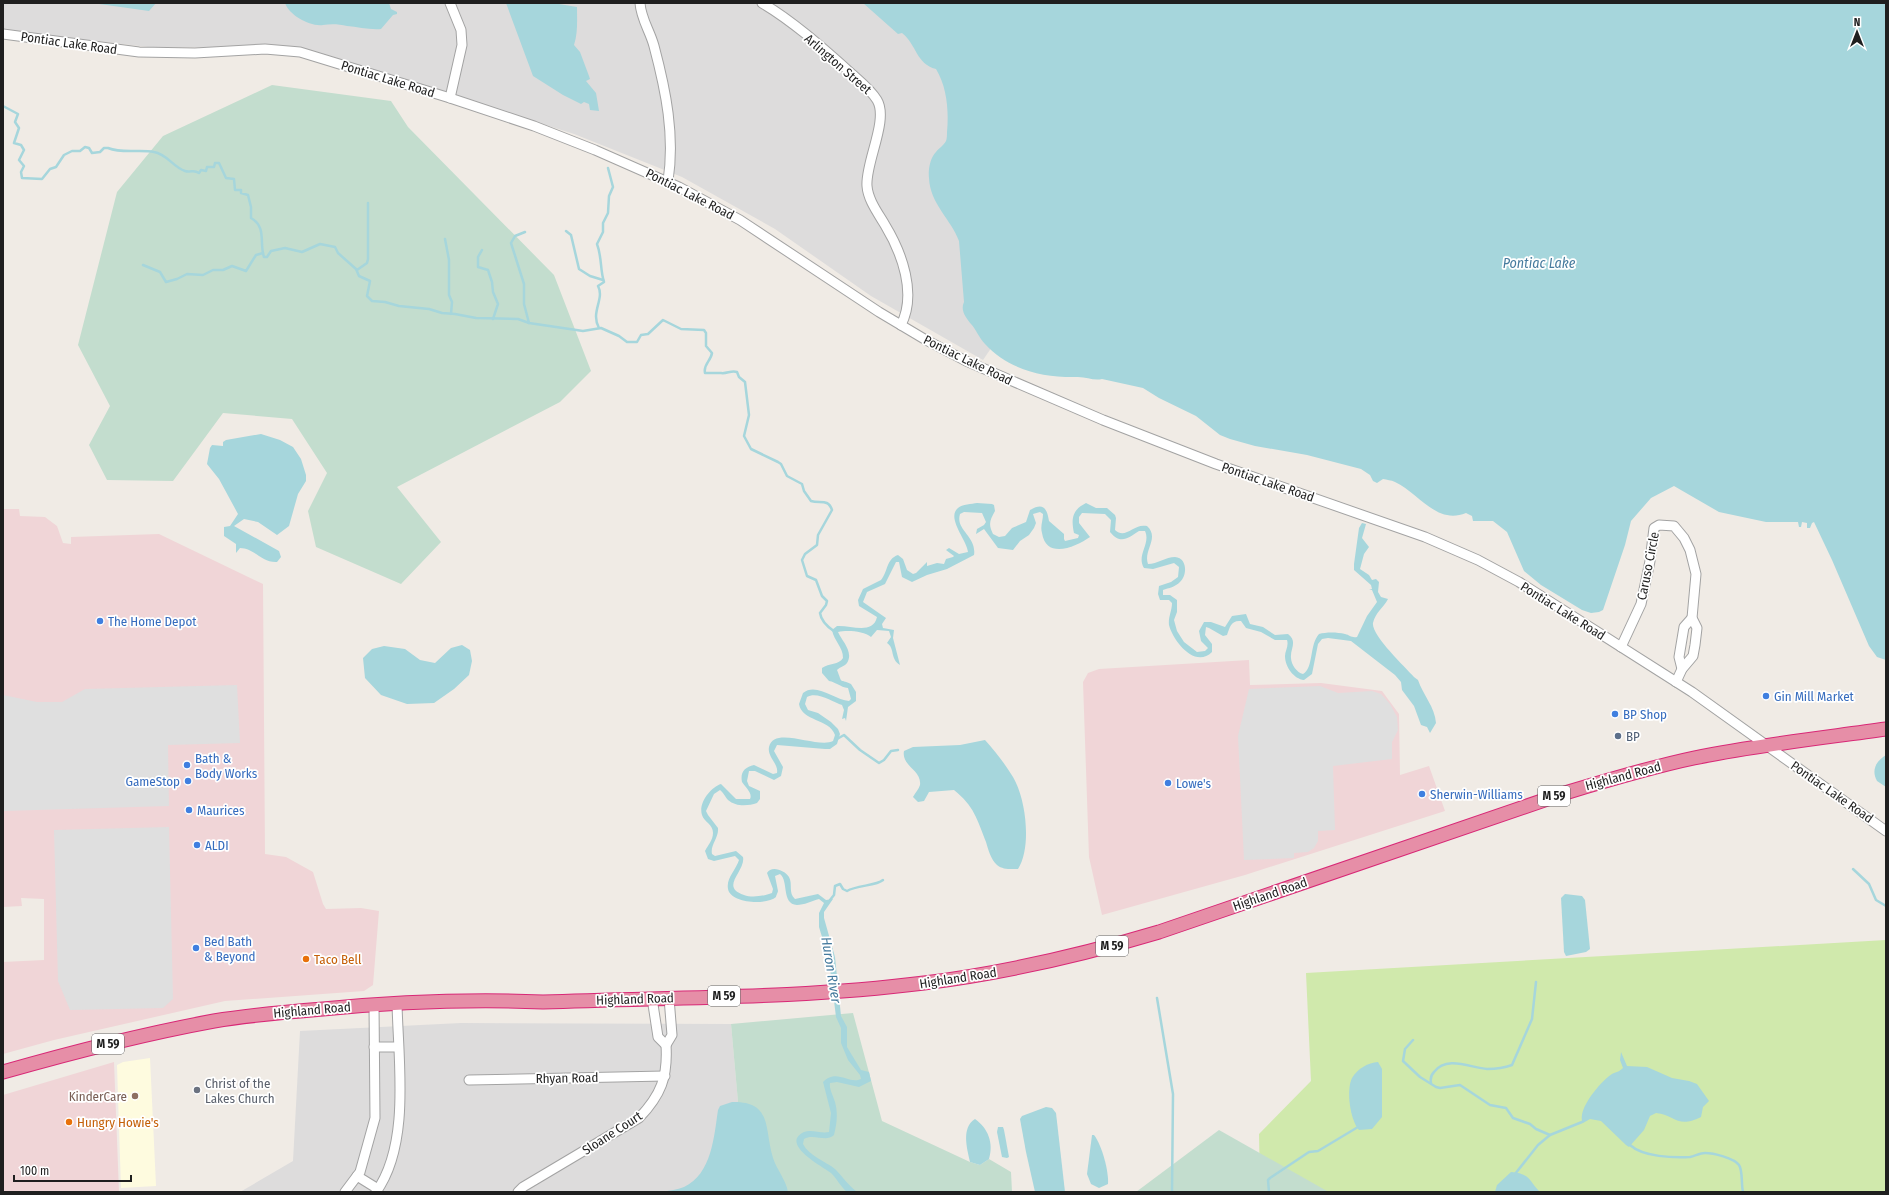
<svg xmlns="http://www.w3.org/2000/svg" width="1889" height="1195" font-family="'Fira Sans Condensed',sans-serif">
<style>
.residential{fill:#dddcdc}
.commercial{fill:#f0d5d7}
.education{fill:#fefbdf}
.grass{fill:#d0e9ac}
.wetland{fill:#c3ddce}
.parking{fill:#dfdfdf}
.water{fill:#a6d6dc}
.lines{fill:none;stroke-linecap:round;stroke-linejoin:round}
.stream{stroke:#a6d6dc;stroke-width:2.5}
.minor-casing{stroke:#a3a3a3;stroke-width:11}
.highway-casing{stroke:#d82876;stroke-width:15}
.minor{stroke:#fff;stroke-width:9}
.highway{stroke:#e68ea7;stroke-width:13}
.shop-dot{fill:#3f7fe0;stroke:#fff;stroke-width:1.5}
.service-dot{fill:#5c6f8a;stroke:#fff;stroke-width:1.5}
.food-dot{fill:#e8710a;stroke:#fff;stroke-width:1.5}
.worship-dot{fill:#6b7280;stroke:#fff;stroke-width:1.5}
.education-dot{fill:#8d6e63;stroke:#fff;stroke-width:1.5}
.labels{text-anchor:middle;dominant-baseline:central;stroke-width:3.5;stroke-linejoin:round;paint-order:stroke}
.shield{fill:#fff;stroke:#626262;stroke-width:1}
.shield-label{font-size:12px;font-weight:bold;fill:#1f1f1f}
.street-label{font-size:13px;fill:#1f1f1f;stroke:#fff}
.shop-label{font-size:13px;fill:#366cbe;stroke:#fff;text-anchor:start}
.service-label{font-size:13px;fill:#4e5e75;stroke:#fff;text-anchor:start}
.food-label{font-size:13px;fill:#c56008;stroke:#fff;text-anchor:start}
.worship-label{font-size:13px;fill:#5b616d;stroke:#fff;text-anchor:start}
.education-label{font-size:13px;fill:#785e54;stroke:#fff;text-anchor:end}
.water-label{font-size:14px;font-style:italic;fill:#467b9e;stroke:#fff}
</style>
<rect width="100%" height="100%" fill="#f0ebe5"/>
<g class="residential">
<polygon points="3,3 979,3 1035,284 983,360 871,296 775,229 682,177 574,134 303,48 148,47 3,30"/>
<polygon points="461,1023 731,1024 739,1113 755,1192 240,1192 293,1161 300,1031"/>
</g>
<g class="commercial">
<polygon points="3,509 19,509 20,516 45,517 57,526 63,543 71,544 71,537 159,534 263,584 265,854 286,857 313,872 323,904 326,909 361,908 379,911 373,985 364,991 225,1001 54,1040 3,1054 3,962 44,960 44,899 21,898 22,906 3,907"/>
<polygon points="1249,660 1250,685 1321,683 1382,691 1399,714 1400,775 1429,766 1445,811 1245,875 1102,915 1089,857 1083,682 1088,673 1099,669"/>
<polygon points="114,1062 119,1192 3,1192 3,1095"/>
</g>
<polygon class="education" points="150,1058 156,1186 121,1188 117,1065 123,1062"/>
<polygon class="grass" points="1886,940 1886,1192 1211,1192 1260,1188 1259,1134 1311,1081 1306,973"/>
<g class="wetland">
<polygon points="272,85 391,101 408,127 554,275 591,371 560,402 397,487 441,542 401,584 316,547 308,511 327,473 292,419 223,413 173,481 107,480 89,445 110,406 78,345 117,192 163,136"/>
<polygon points="853,1013 882,1121 970,1162 980,1165 989,1159 1011,1172 1012,1192 755,1192 739,1113 731,1024"/>
<polygon points="1219,1130 1327,1191 1327,1192 1136,1192"/>
</g>
<g class="parking">
<polygon points="237,685 240,743 168,745 169,806 3,811 3,695 37,702 62,702 85,689"/>
<polygon points="1320,686 1338,693 1372,691 1381,694 1390,704 1397,717 1398,730 1392,742 1392,759 1333,766 1335,830 1318,831 1318,841 1314,848 1308,852 1294,853 1294,858 1244,860 1238,736 1249,689"/>
<polygon points="169,827 173,999 163,1008 70,1010 58,981 54,830"/>
</g>
<g class="water">
<polygon points="92,3 156,3 149,11"/>
<path d="M285 3H389L391 9 397 12V14L393 15 381 29C370 30 358 27 347 26 339 24 330 24 323 25 310 27 289 15 285 3Z"/>
<path d="M506 3H553L577 7C577 20 578 33 574 45L580 52 589 76 590 79 586 81 596 93 599 111 590 110 589 104 584 102 581 104 563 95 533 76Z"/>
<path d="M863 3H1886V660L1877 657 1869 646 1832 560 1814 522 1812 523 1810 528H1807V523L1802 522 1801 527H1799L1798 522H1766L1719 512 1674 486 1651 498 1631 521 1625 545 1603 610 1599 612 1591 613 1582 610 1541 585 1524 571 1507 532 1493 521H1473L1472 516 1466 513C1436 525 1419 493 1395 482 1391 480 1387 480 1383 479L1377 483 1373 481 1370 475 1361 469 1307 455 1255 446 1230 439 1220 435 1196 416 1159 398 1143 388 1102 379C1094 381 1087 377 1078 377 1044 378 1009 370 985 344 979 338 976 329 971 324 966 318 960 310 964 302L959 241C951 219 930 204 929 178 928 170 930 158 936 152 938 149 944 145 946 141 947 139 947 134 947 132 949 111 947 87 936 69 916 64 917 45 902 33L898 34Z"/>
<path d="M261 434 280 440 293 447 301 459 306 475V481L298 494 289 526 277 535 258 522 244 519 234 526 279 551 281 557 277 562C262 563 254 548 240 548L236 553V544L224 536V527L230 526 238 514 219 479 207 464 210 448 212 445 223 446V442L226 440Z"/>
<path d="M977 503 992 504 994 505 995 511C990 520 988 524 993 534L999 537 1005 536 1012 528 1026 522 1030 510C1044 502 1047 509 1049 521L1064 534V539L1065 541 1078 538 1079 535 1074 533C1071 519 1072 510 1086 503L1096 508H1107L1115 515 1116 518 1115 530C1126 540 1133 523 1147 526 1160 538 1143 550 1148 564 1157 564 1166 557 1175 557 1188 558 1187 576 1180 582 1175 587 1169 588 1163 590V595H1170L1177 600V612L1174 620 1177 631 1184 642 1197 652 1205 651 1208 648 1201 641 1199 631 1204 622H1211L1225 627 1232 616 1246 614 1250 624 1263 627 1275 635 1288 634C1298 642 1290 648 1291 658 1291 664 1297 673 1303 674 1314 668 1309 645 1319 634 1326 632 1337 632 1345 634 1350 635 1351 638 1357 637L1367 616 1377 602 1372 590 1369 589H1372L1371 585 1354 570V564L1359 528 1362 523 1366 524 1362 538 1369 547 1364 554 1360 569 1369 575 1372 580 1376 579 1379 582 1378 592 1381 597 1388 599C1384 607 1375 613 1373 623 1371 635 1405 667 1414 677L1418 680C1423 695 1435 707 1436 723L1430 733 1427 727 1421 725 1414 706 1402 690 1401 682 1395 675 1351 641 1328 638 1322 639 1318 644 1312 674 1304 680C1294 679 1285 667 1285 656 1285 651 1289 646 1287 640H1275L1261 632 1246 628 1241 621C1231 620 1230 627 1227 635L1223 636 1209 628 1206 627 1205 635 1212 644V652C1195 669 1173 641 1169 625 1168 617 1172 611 1172 603L1169 600H1160L1158 594 1159 586 1171 582 1178 577 1179 567 1174 563 1153 569 1144 568C1136 555 1151 544 1145 531H1139C1128 538 1121 545 1110 532L1111 520 1105 514 1082 513 1079 517V523L1090 537C1076 547 1046 560 1042 533 1040 526 1043 521 1043 514L1040 512 1033 514 1036 523 1034 528 1029 535 1020 541 1013 550 998 548 984 529 976 534 977 529 984 525 986 522 982 513 964 512 960 514C955 530 977 536 974 555L947 569 927 575 912 582 902 577 899 562H896L885 584 867 592 863 602 886 618 882 624 883 628 894 630 893 638 900 665C890 659 895 648 887 643L891 637 889 631 877 630 871 637C864 631 847 630 838 632 842 641 854 652 847 663 845 666 840 667 837 670 843 685 838 678 851 684L856 692V701L848 707 846 721 845 718 842 719 844 710 842 705C833 702 817 691 807 697L805 704 808 710 818 713 831 722 838 729 840 734 837 744 830 749H825L777 745 774 751 783 767 781 776 774 780 755 771H749L747 781 749 786 760 791V799L757 803C748 806 736 807 728 800 725 797 724 793 720 790L714 794 706 811 708 815 718 828C719 838 710 845 712 854L715 856 736 851 743 857C746 871 719 887 744 895 752 898 764 896 772 893L773 889 767 873C771 865 785 870 789 877 793 884 788 893 795 899L818 894 826 900 833 899 824 912V918L835 957 841 1016 847 1027V1047L861 1070 869 1072 871 1081 859 1087 837 1082 830 1083C829 1089 833 1095 835 1102 838 1113 837 1123 834 1135 826 1143 814 1133 804 1139L803 1144C809 1156 825 1161 835 1169 843 1177 848 1185 857 1192H847C841 1187 837 1179 831 1173 823 1167 779 1144 804 1132 812 1129 821 1134 829 1132L831 1113 823 1082C837 1068 849 1085 861 1079L860 1075 848 1060 841 1043V1028L836 1017 829 960 819 927V913L824 903 819 899C812 901 804 905 797 905 781 904 789 881 780 874L775 876 778 891C778 892 776 896 776 897 767 905 731 904 728 889 726 878 736 870 739 860L735 856 714 861 708 859 705 851C708 845 713 840 713 833 713 824 704 822 702 815 698 803 711 787 721 784L736 799H750C753 793 745 787 742 782 740 772 745 767 754 765L773 774 777 773C779 764 767 757 769 747 774 725 818 749 833 741L835 735C829 718 802 722 799 704L803 693C816 682 835 700 849 701L851 699 848 688C840 687 836 682 829 681L822 673V668C829 663 839 665 843 658 843 647 834 641 832 630L837 626C851 625 873 635 877 617L859 606 858 600 863 589 881 580C888 572 886 559 898 555L903 559 907 570 913 574 916 573 927 562V566L937 563 944 564 946 559 953 557 954 556 946 550 949 548 959 554 968 552C967 540 946 518 958 508 962 504 972 504 977 503Z"/>
<polygon points="462,645 470,650 472,661 469,675 454,689 434,703 407,704 381,695 365,678 363,658 372,649 384,646 405,649 420,660 435,663 451,648"/>
<path d="M985 740C996 752 1005 764 1013 777 1026 799 1032 847 1018 869 1011 869 1003 870 997 865 991 860 988 849 986 842 977 819 974 806 954 790L929 792 924 801 918 802 913 797C915 793 919 789 920 785 922 770 901 766 904 751L913 747 960 745Z"/>
<path d="M1886 755V787L1877 781C1871 770 1876 761 1886 755Z"/>
<polygon points="1565,894 1582,896 1585,900 1590,949 1586,952 1566,956 1564,952 1561,898"/>
<path d="M1621 1052 1627 1066 1647 1067 1672 1078 1689 1081 1697 1084 1709 1101 1703 1107 1701 1117C1677 1129 1676 1115 1656 1113L1650 1116 1644 1130 1629 1147 1626 1145 1601 1121 1590 1119 1583 1123C1576 1110 1601 1081 1612 1074 1616 1072 1619 1072 1623 1068L1620 1060Z"/>
<path d="M1378 1062 1382 1069V1117L1372 1129 1359 1130C1350 1120 1346 1090 1352 1078 1358 1068 1368 1063 1378 1062Z"/>
<path d="M732 1102C773 1101 764 1129 773 1158 777 1170 786 1180 788 1192H663C670 1190 677 1190 684 1187 712 1174 714 1136 718 1110L720 1106Z"/>
<polygon points="1046,1107 1052,1108 1056,1113 1065,1192 1035,1192 1026,1152 1020,1119 1022,1116"/>
<path d="M975 1119C988 1128 994 1143 989 1159L980 1165 970 1162C967 1148 961 1128 975 1119Z"/>
<polygon points="998,1127 1003,1127 1004,1130 1009,1157 1007,1158 1002,1157 997,1132"/>
<path d="M1092 1135H1094C1102 1145 1109 1172 1108 1184L1099 1188 1091 1184 1087 1174Z"/>
<path d="M1511 1172C1531 1174 1528 1180 1540 1192H1495L1497 1185Z"/>
</g>
<g class="lines">
<g class="stream">
<path d="M3 106 18 114 15 122 19 128 14 143 21 145 24 150 19 160 24 166 21 172 22 178 42 179 50 169 56 167 64 155 72 151H80L85 147 89 148 92 153 100 152 104 148H108C123 154 139 149 154 152 167 154 173 167 185 171 191 173 193 169 199 173L201 170 206 171 207 167H214L215 163H219L226 178 234 179 235 190H241V193L248 195 251 207V218C267 227 259 243 264 257H267L271 251 285 248 302 252 320 244 335 247 338 253 356 269 359 276 370 281 367 296 372 301 385 302 399 306 429 309 442 313 455 314 476 318 518 319 529 323 583 331 601 328 619 336 627 342H637L641 335 648 334 663 320 681 329 704 330 706 333V346L712 353C711 361 703 364 705 373 711 373 716 373 721 373 727 374 731 370 737 372L739 377 745 382 749 415 744 436 751 449 778 462 781 464 787 476 802 484 804 491 811 501C820 504 828 498 832 510L818 535 817 545 805 554 802 560 807 576 816 580 822 596 827 601 826 605 820 613C821 621 829 628 835 632"/>
<polyline points="566,231 571,235 579,269 590,276 603,280"/>
<polyline points="525,232 515,236 511,243 524,284 524,304 529,323"/>
<polyline points="445,239 449,260 449,295 452,302 451,314"/>
<polyline points="482,250 478,257 478,267 488,270 492,282 493,292 498,304 493,319"/>
<polyline points="143,265 160,272 166,282 177,279 187,274 203,275 213,270 223,270 232,266 246,271 256,255 263,253"/>
<polyline points="357,270 367,263 368,259 368,203"/>
<path d="M599 328C590 312 605 299 598 286L604 282C600 270 602 257 597 244L603 232V223L608 213 609 196 613 187 608 168"/>
<polyline points="837,739 844,735 860,750 879,763 884,760 891,751 898,750"/>
<polyline points="1853,869 1869,884 1876,900 1886,906"/>
<path d="M830 900 834 895 835 886 840 884 843 889 847 891C857 885 876 886 883 880"/>
<polyline points="1157,998 1173,1094 1172,1192"/>
<polyline points="1413,1040 1405,1049 1403,1061 1420,1077 1436,1087 1440,1088 1460,1085 1490,1105 1506,1108 1513,1118 1530,1124 1536,1129 1550,1135"/>
<path d="M1431 1083C1430 1078 1431 1075 1434 1072 1447 1055 1471 1068 1487 1069 1495 1069 1504 1068 1512 1065L1532 1019 1536 982"/>
<path d="M1630 1145C1643 1157 1674 1158 1690 1157 1695 1156 1700 1153 1705 1153 1713 1153 1734 1158 1739 1165 1743 1171 1741 1184 1743 1192"/>
<polyline points="1515,1174 1538,1145 1550,1135 1582,1122"/>
<polyline points="1269,1192 1268,1180 1270,1178 1309,1152 1318,1151 1358,1127"/>
</g>
<defs>
<g id="minor">
<polyline points="450,3 461,30 462,45 450,98"/>
<path d="M640 3C641 19 650 31 654 46 666 91 675 136 668 181"/>
<path d="M762 3C793 21 825 50 852 74 861 82 871 90 877 100 889 120 865 163 867 186 868 200 878 213 885 225 902 253 917 294 901 325"/>
<polyline points="3,34 139,52 195,53 265,49 300,52 450,98 534,126 595,150 679,187 740,220 879,312 926,340 966,361 1103,420 1216,464 1425,537 1478,560 1519,582 1692,692 1886,831"/>
<polyline points="1621,647 1641,604 1650,561 1654,528 1659,525 1674,526 1684,538 1690,550 1696,574 1692,618 1697,628 1695,645 1693,656 1682,669 1676,682"/>
<polyline points="1682,669 1679,657 1684,627 1692,618"/>
<polyline points="652,998 658,1037 666,1045 672,1035 669,998"/>
<polyline points="374,1047 398,1047"/>
<polyline points="469,1080 665,1076"/>
<polyline points="357,1176 378,1189"/>
<polyline points="345,1192 360,1172 375,1118 374,1004"/>
<path d="M376 1192C411 1144 398 1059 397 1003"/>
<path d="M518 1192 523 1187 639 1118C661 1095 668 1077 666 1045"/>
</g>
<path id="highway" d="M3 1072C73 1052 143 1034 214 1021 250 1015 286 1012 323 1009 396 1002 469 999 543 1002 670 997 798 999 924 983 1004 973 1082 955 1159 932L1565 793C1608 780 1651 767 1694 758 1757 745 1822 738 1886 729"/>
</defs>
<use href="#minor" class="minor-casing"/>
<use href="#highway" class="highway-casing"/>
<use href="#minor" class="minor"/>
<use href="#highway" class="highway"/>
</g>
<g class="shop-dot">
<circle cx="100" cy="621" r="4"/>
<circle cx="1766" cy="696" r="4"/>
<circle cx="1615" cy="714" r="4"/>
<circle cx="187" cy="765" r="4"/>
<circle cx="188" cy="781" r="4"/>
<circle cx="1168" cy="783" r="4"/>
<circle cx="1422" cy="794" r="4"/>
<circle cx="189" cy="810" r="4"/>
<circle cx="197" cy="845" r="4"/>
<circle cx="196" cy="948" r="4"/>
</g>
<circle class="service-dot" cx="1618" cy="736" r="4"/>
<g class="food-dot">
<circle cx="306" cy="959" r="4"/>
<circle cx="69" cy="1122" r="4"/>
</g>
<circle class="worship-dot" cx="197" cy="1090" r="4"/>
<circle class="education-dot" cx="135" cy="1096" r="4"/>
<g class="labels">
<g class="shield">
<rect x="1538" y="786" width="32" height="20" rx="3"/>
<rect x="1096" y="936" width="32" height="20" rx="3"/>
<rect x="708" y="986" width="32" height="20" rx="3"/>
<rect x="92" y="1034" width="32" height="20" rx="3"/>
</g>
<g class="shield-label">
<text x="1554" y="796">M 59</text>
<text x="1112" y="946">M 59</text>
<text x="724" y="996">M 59</text>
<text x="108" y="1044">M 59</text>
</g>
<g class="street-label">
<text transform="translate(69 43) rotate(8)">Pontiac Lake Road</text>
<text transform="translate(838 64) rotate(41)">Arlington Street</text>
<text transform="translate(388 79) rotate(17)">Pontiac Lake Road</text>
<text transform="translate(690 194) rotate(27)">Pontiac Lake Road</text>
<text transform="translate(968 360) rotate(26)">Pontiac Lake Road</text>
<text transform="translate(1268 482) rotate(19)">Pontiac Lake Road</text>
<text transform="translate(1648 566) rotate(-79)">Caruso Circle</text>
<text transform="translate(1563 611) rotate(32)">Pontiac Lake Road</text>
<text transform="translate(1623 776) rotate(-15)">Highland Road</text>
<text transform="translate(1832 792) rotate(35)">Pontiac Lake Road</text>
<text transform="translate(1270 894) rotate(-19)">Highland Road</text>
<text transform="translate(958 978) rotate(-9)">Highland Road</text>
<text transform="translate(635 999) rotate(-2)">Highland Road</text>
<text transform="translate(312 1010) rotate(-5)">Highland Road</text>
<text transform="translate(567 1078) rotate(-1)">Rhyan Road</text>
<text transform="translate(612 1133) rotate(-33)">Sloane Court</text>
</g>
<g class="shop-label">
<text x="108" y="621">The Home Depot</text>
<text x="1774" y="696">Gin Mill Market</text>
<text x="1623" y="714">BP Shop</text>
<text x="195" y="758">Bath &amp;<tspan x="195" dy="15">Body Works</tspan></text>
<text x="180" y="781" text-anchor="end">GameStop</text>
<text x="1176" y="783">Lowe's</text>
<text x="1430" y="794">Sherwin-Williams</text>
<text x="197" y="810">Maurices</text>
<text x="205" y="845">ALDI</text>
<text x="204" y="941">Bed Bath<tspan x="204" dy="15">&amp; Beyond</tspan></text>
</g>
<g class="service-label">
<text x="1626" y="736">BP</text>
</g>
<g class="food-label">
<text x="314" y="959">Taco Bell</text>
<text x="77" y="1122">Hungry Howie's</text>
</g>
<g class="worship-label">
<text x="205" y="1083">Christ of the<tspan x="205" dy="15">Lakes Church</tspan></text>
</g>
<g class="education-label">
<text x="127" y="1096">KinderCare</text>
</g>
<g class="water-label">
<text x="1539" y="263">Pontiac Lake</text>
<text transform="translate(831 970) rotate(81)">Huron River</text>
</g>
</g>
<rect width="1889" height="1195" fill="none" stroke="#1f1f1f" stroke-width="8"/>
<g transform="translate(1857 32)" stroke="#ffffff" stroke-width="3" paint-order="stroke">
<path d="M0-3L7 15L0 10L-7 15Z" fill="#1f1f1f"/>
<text y="-6" font-size="11" font-weight="bold" text-anchor="middle" fill="#1f1f1f">N</text>
</g>
<path d="M14 1175v6h117v-6" fill="none" stroke="#1f1f1f" stroke-width="2"/>
<text x="20" y="1175" font-size="12" fill="#1f1f1f" stroke="#ffffff" stroke-width="3" paint-order="stroke">100 m</text>
</svg>
